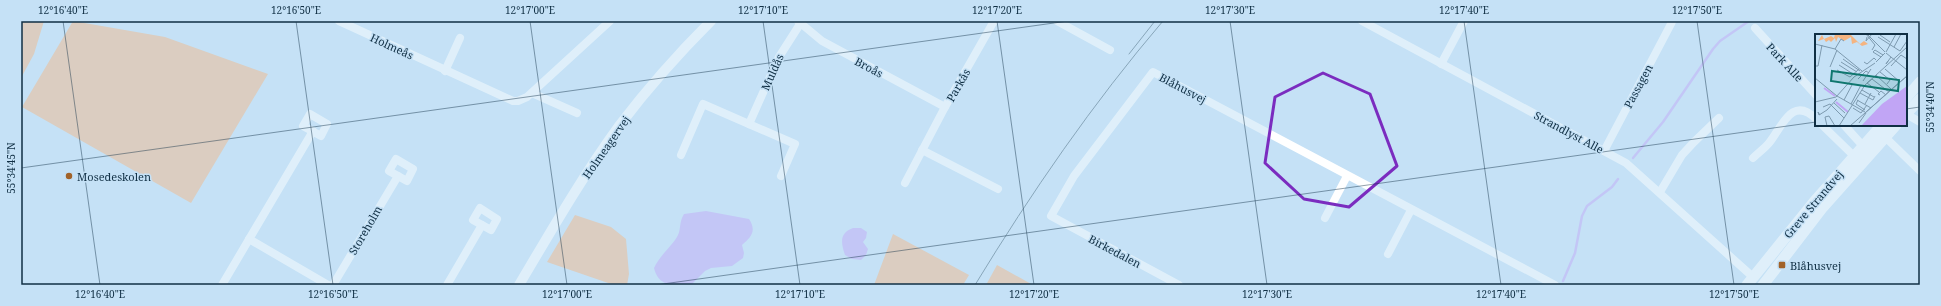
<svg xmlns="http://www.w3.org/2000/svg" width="1941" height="306" font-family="'Noto Serif',serif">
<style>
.green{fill:#f5b480}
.water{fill:#c1a5f5}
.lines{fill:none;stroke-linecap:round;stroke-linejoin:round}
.stream{stroke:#c1a5f5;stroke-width:2.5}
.minor{stroke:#fff;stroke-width:8}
.tertiary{stroke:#fff;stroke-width:10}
.secondary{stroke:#fff;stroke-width:11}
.tram{stroke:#3e5c71;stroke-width:1}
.marked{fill:none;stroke:#7b2cbf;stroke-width:3;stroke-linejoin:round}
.ticks{fill:none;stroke:#102f44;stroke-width:1;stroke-opacity:0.45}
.poi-dot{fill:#a16229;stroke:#c5e1f6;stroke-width:1.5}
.labels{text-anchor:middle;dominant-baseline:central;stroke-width:3;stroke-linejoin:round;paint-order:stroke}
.street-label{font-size:11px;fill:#102f44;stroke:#c5e1f6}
.poi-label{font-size:11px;fill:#102f44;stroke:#c5e1f6;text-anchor:start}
.inset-river{fill:none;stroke:#c1a5f5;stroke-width:2}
.inset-road{fill:none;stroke:#7d9aaf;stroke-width:1}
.view{fill:#0f766e;fill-opacity:0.15;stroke:#0f766e;stroke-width:2}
.inset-edge{fill:none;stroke:#102f44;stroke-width:2}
.neatline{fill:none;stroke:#102f44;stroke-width:1.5}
.ticks-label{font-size:10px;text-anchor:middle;fill:#102f44}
</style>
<rect width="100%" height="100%" fill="#c5e1f6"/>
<g class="green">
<polygon points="21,21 44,21 34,54 21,78"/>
<polygon points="73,21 165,37 268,74 191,203 22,107"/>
<polygon points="575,215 611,227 626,239 629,274 627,285 614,285 547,262"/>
<polygon points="893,234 969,275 963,285 874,285"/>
<polygon points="997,265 1033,285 986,285"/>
</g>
<g class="water">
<path d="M706 211 749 219C757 231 751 237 742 245L744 253 743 258 732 266 711 268 705 271 691 285C674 285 659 288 654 268 660 255 674 244 678 235 681 229 679 222 684 214Z"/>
<path d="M853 228H861L867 232 866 238 863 242 868 249 866 255 861 260 852 259 845 255C841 243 839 233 853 228Z"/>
</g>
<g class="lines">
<g class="stream">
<polyline points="1633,158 1663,122 1713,49 1720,41 1749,21"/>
<polyline points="1563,281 1575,253 1582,216 1587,206 1612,187 1618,179"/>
</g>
<g class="minor">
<polyline points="339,21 513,101 518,101 527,97 610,21"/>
<polyline points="798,21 822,41 945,107"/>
<polyline points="1057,21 1110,50"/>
<polyline points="1362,21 1626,163 1753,277"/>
<polyline points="1755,28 1816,95"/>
<polyline points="1441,64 1464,21"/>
<polyline points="445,71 460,38"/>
<polyline points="532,93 577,113"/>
<polygon points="310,114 327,124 321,136 303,126"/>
<polyline points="1906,114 1920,122"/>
<polyline points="749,124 779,57 802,21"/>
<polyline points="1822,125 1854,156"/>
<polyline points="1844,125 1863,146"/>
<polyline points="1885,137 1920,171"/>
<polyline points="922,150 998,189"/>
<polyline points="1604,151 1672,22 1671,21"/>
<polyline points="681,155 703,104 795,144 781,176"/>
<path d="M1753 158C1758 153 1765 148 1769 143 1782 127 1792 95 1816 119"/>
<polygon points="396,159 413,169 407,181 389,171"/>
<polyline points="905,183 945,107 994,21"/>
<polyline points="1660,192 1682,155 1694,142 1719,118"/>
<polygon points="480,208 497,219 491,230 473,220"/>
<polyline points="1325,218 1347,176"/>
<polyline points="249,239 328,285"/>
<polyline points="1388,254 1411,210"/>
<polyline points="222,285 313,131"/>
<polyline points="333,285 398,176"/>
<polyline points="447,285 482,225"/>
<polyline points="1179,285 1051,216 1074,176 1153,72 1555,285"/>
</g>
<path class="tertiary" d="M519 285C551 231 582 177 619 126 647 89 678 54 711 21"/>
<g class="secondary">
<polyline points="1906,98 1920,82"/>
<polyline points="1906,114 1920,99"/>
<polyline points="1747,285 1814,202 1882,125"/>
<polyline points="1763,285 1823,207 1896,125"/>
</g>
<g class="tram">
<polyline points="1129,54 1155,21"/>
<path d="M975 285C1031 193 1093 103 1163 21"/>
</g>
</g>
<path d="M0 0H1941V306H0ZM1323 73 1370 94 1397 166 1349 207 1304 199 1265 163 1275 97Z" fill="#c5e1f6" fill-opacity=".55" fill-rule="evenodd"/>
<path class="marked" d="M1323 73 1370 94 1397 166 1349 207 1304 199 1265 163 1275 97Z"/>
<path class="ticks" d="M63 21 100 285M296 21 333 285M530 21 567 285M763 21 800 285M997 21 1034 285M1230 21 1267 285M1464 21 1501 285M1697 21 1734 285M1906 109 1920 107M21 168 1068 21M656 285 1816 122"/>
<g class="poi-dot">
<circle cx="69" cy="176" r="4"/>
<rect x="1778" y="261" width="8" height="8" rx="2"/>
</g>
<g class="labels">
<g class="street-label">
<text transform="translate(392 46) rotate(25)">Holmeås</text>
<text transform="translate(1785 62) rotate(47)">Park Alle</text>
<text transform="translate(869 67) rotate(28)">Broås</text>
<text transform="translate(772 72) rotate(-66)">Muldås</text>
<text transform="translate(958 85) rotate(-60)">Parkås</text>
<text transform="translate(1638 86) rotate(-62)">Passagen</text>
<text transform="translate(1183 88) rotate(28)">Blåhusvej</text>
<text transform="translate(1569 132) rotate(28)">Strandlyst Alle</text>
<text transform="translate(606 147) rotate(-55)">Holmeagervej</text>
<text transform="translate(1813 204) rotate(-50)">Greve Strandvej</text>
<text transform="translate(365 230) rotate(-60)">Storeholm</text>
<text transform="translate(1115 251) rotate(28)">Birkedalen</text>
</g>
<g class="poi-label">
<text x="77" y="176">Mosedeskolen</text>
<text x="1790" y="265">Blåhusvej</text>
</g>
</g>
<g transform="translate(1815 34)">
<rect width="92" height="92" fill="#c5e1f6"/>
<path d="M20 0H35L45 10 49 7 53 10 47 12 42 8 37 10 36 3 29 7 23 3 21 8 20 4 16 8 14 6 11 8 9 5 3 7 7 1 9 5 16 2 19 4Z" fill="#f5b480"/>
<path d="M92 52V92H46L67 70Z" fill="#c1a5f5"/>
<path class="inset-river" d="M9 54 20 62M21 68 33 78"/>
<path class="inset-road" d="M51 0 60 11 57 16M52 0 70 18M65 1 75 8M52 3 51 7 57 0M63 3 85 17 92 7M0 10 20 15 47 37M79 13 86 0M20 15 26 5 29 7M71 18 81 0M71 19 92 36M66 23 58 18 60 16 68 21M28 25 45 37M73 27 71 30 76 23M26 28 42 38M49 28 52 30 59 24 61 26M61 28 70 19M24 31 38 40M0 32H3L7 11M76 32 86 21 92 25M15 33 22 16M70 35 85 48M22 36 35 43 44 35M65 38 75 46 72 50M61 41 76 55M92 42 79 53 50 79 92 42M0 44 22 62M43 45 51 37 54 39M48 47 56 35M47 56 59 63M64 58 52 49 57 45 74 58M45 59 58 66 60 62M65 61 63 60 66 57 71 61M22 62 50 78M29 66 37 51M42 66 56 74M43 66 41 70 50 76M0 68 21 63 39 43 60 29M19 69 30 79M36 70 46 51M50 70 56 59M8 73 15 70 29 84M38 74 46 79 52 71M5 81 3 78 4 81 12 76 22 65M44 89 51 79M12 92 10 83 14 82 20 92M24 92 50 51 92 13M35 92 50 79"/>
<path class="view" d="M17 37 84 46 83 57 16 47Z"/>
<rect width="92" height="92" class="inset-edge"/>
</g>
<rect width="1941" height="306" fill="none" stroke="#c5e1f6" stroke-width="44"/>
<rect x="22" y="22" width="1897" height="262" class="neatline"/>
<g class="ticks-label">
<text x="63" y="14">12°16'40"E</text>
<text x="296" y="14">12°16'50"E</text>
<text x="530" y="14">12°17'00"E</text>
<text x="763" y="14">12°17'10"E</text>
<text x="997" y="14">12°17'20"E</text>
<text x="1230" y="14">12°17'30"E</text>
<text x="1464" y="14">12°17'40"E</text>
<text x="1697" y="14">12°17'50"E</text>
<text transform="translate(1930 107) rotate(-90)" y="4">55°34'40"N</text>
<text transform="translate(11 168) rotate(-90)" y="4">55°34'45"N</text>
<text x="100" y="298">12°16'40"E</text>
<text x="333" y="298">12°16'50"E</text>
<text x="567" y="298">12°17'00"E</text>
<text x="800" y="298">12°17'10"E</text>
<text x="1034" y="298">12°17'20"E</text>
<text x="1267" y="298">12°17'30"E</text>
<text x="1501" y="298">12°17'40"E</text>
<text x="1734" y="298">12°17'50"E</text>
</g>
</svg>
